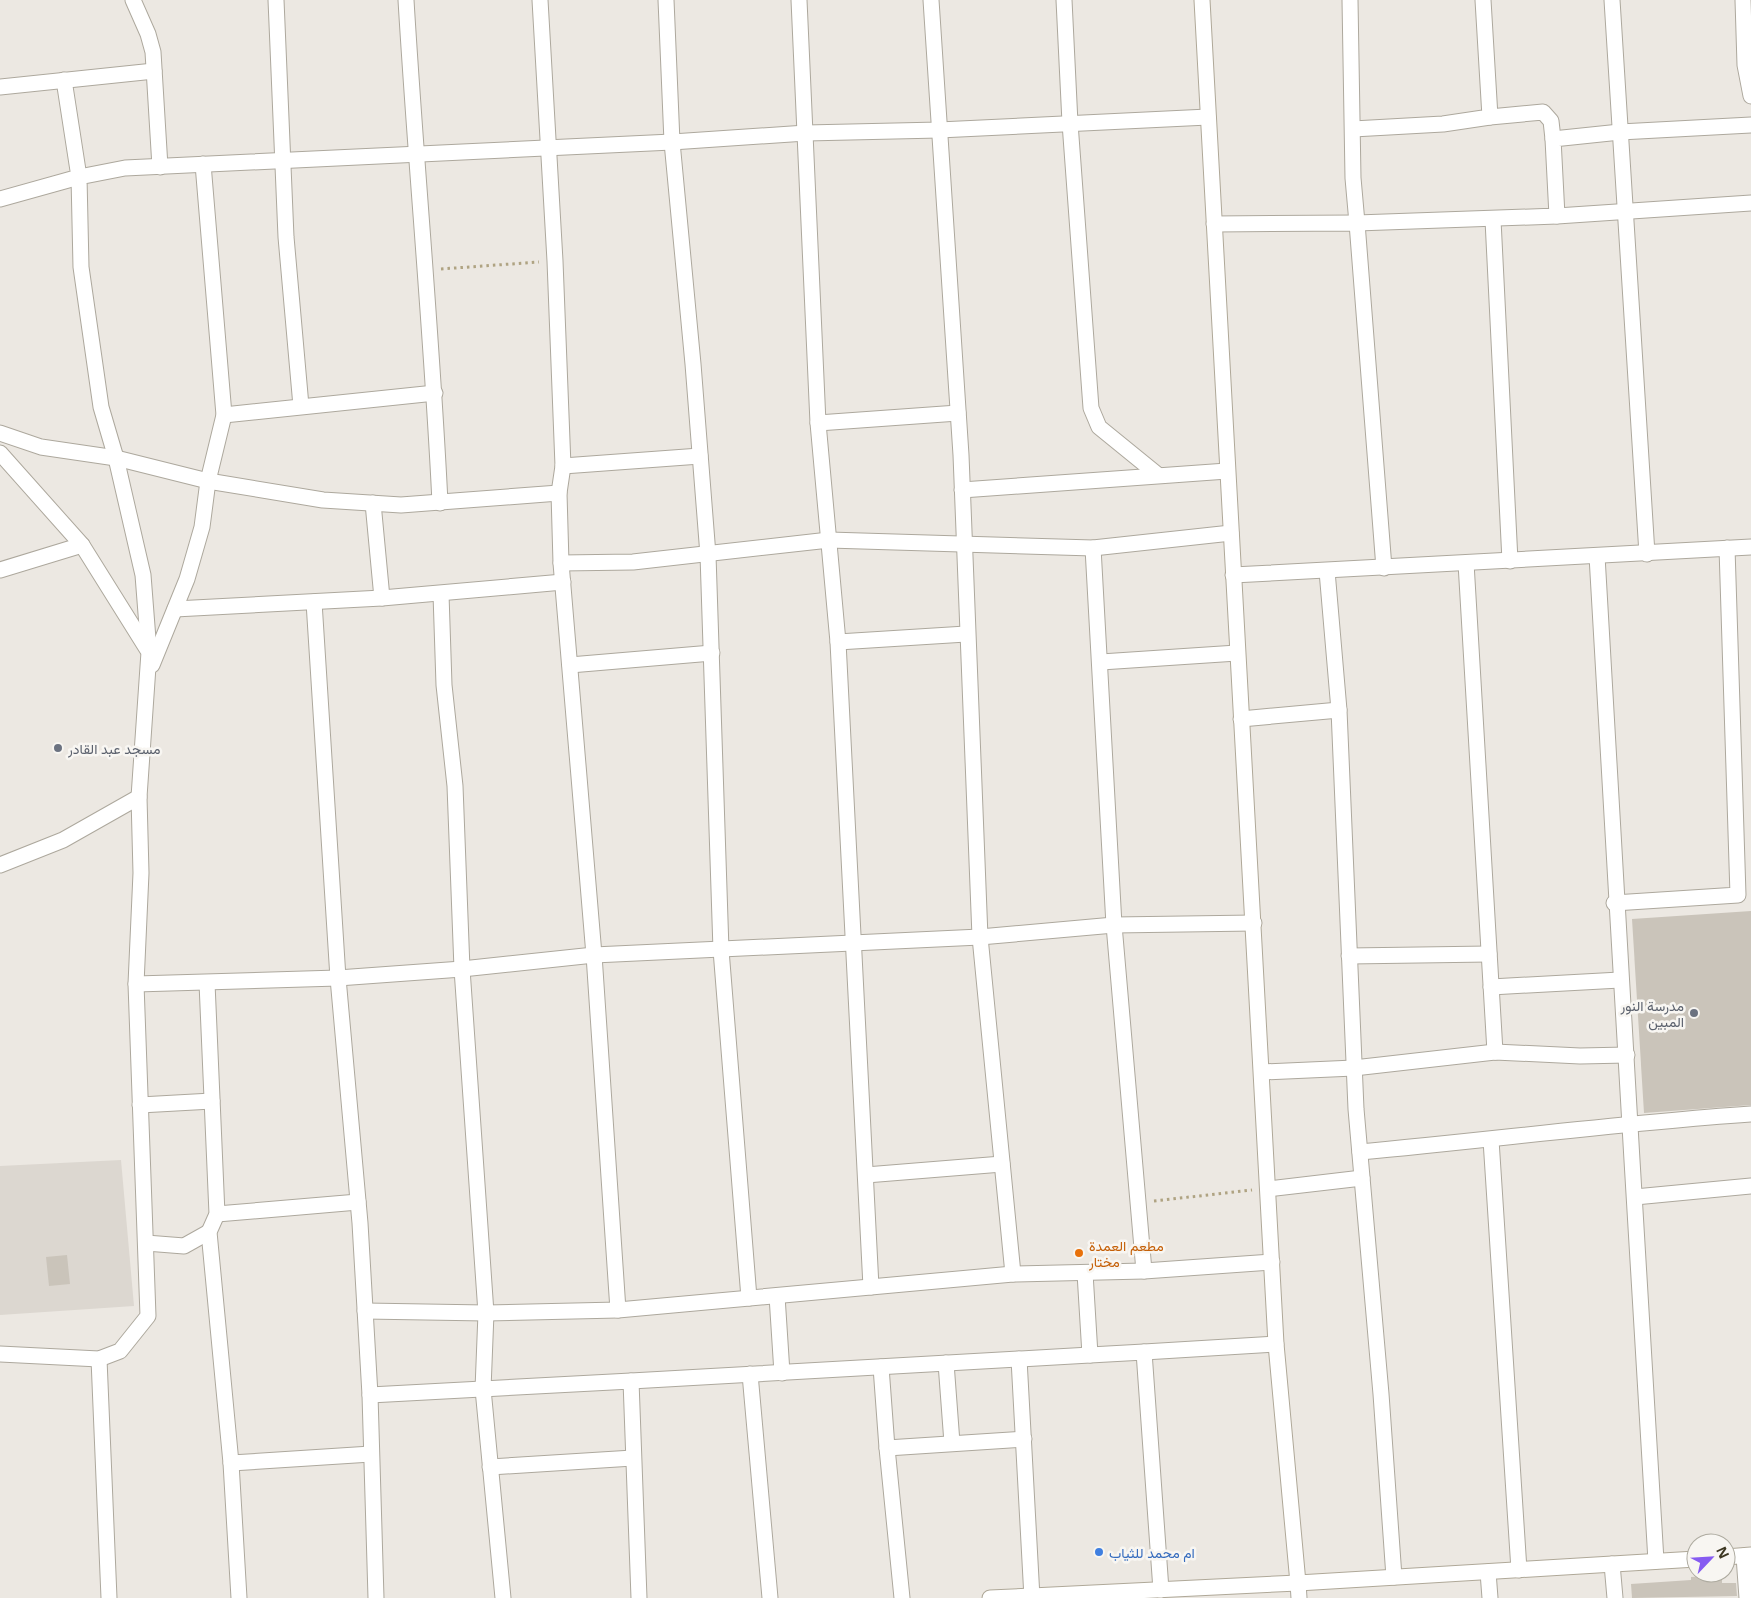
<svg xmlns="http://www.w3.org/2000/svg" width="1751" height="1598" font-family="'Noto Sans',Vazirmatn,sans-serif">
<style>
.built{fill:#dcd7d0}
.building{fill:#cac4ba}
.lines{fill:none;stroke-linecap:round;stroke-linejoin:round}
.street-casing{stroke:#ada89d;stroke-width:17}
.secondary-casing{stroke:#afa898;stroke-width:17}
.path{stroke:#afa382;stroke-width:3;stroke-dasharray:2.5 4;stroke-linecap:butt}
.street{stroke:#fff;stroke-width:15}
.secondary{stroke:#fff;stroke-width:15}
.worship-dot{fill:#6b7280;stroke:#f8f6f2;stroke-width:2}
.food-dot{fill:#e8710a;stroke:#f8f6f2;stroke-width:2}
.shop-dot{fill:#3f7fe0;stroke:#f8f6f2;stroke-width:2}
.labels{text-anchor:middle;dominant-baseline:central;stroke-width:5;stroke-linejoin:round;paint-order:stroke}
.worship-label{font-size:14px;fill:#5b616d;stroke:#f8f6f2;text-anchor:start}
.food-label{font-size:14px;fill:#c56008;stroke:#f8f6f2;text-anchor:start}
.shop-label{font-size:14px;fill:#366cbe;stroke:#f8f6f2;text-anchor:start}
</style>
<rect width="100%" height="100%" fill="#ece8e2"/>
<polygon class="built" points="121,1160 134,1306 0,1315 0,1166"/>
<g class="building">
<polygon points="1751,911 1751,1105 1644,1113 1632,919"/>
<polygon points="67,1255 70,1284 49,1286 46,1257"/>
<polygon points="1707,1573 1722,1573 1722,1583 1736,1583 1737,1596 1632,1598 1631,1584 1691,1580 1691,1577 1707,1576"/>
</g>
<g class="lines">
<defs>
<g id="street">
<polyline points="133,0 148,34 153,52 160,167"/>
<polyline points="276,0 286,237 301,406"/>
<path d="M406 0C416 168 432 335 440 503"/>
<polyline points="540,0 555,261 563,466 559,493 561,563 594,955 618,1310"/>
<polyline points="666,0 672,142 693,364 708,555 721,950 749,1298"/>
<polyline points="799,0 818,423 838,642 871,1287"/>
<polyline points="931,0 961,455 980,937 1013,1274"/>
<polyline points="1064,0 1070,123 1091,408 1099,427 1158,475"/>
<polyline points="1350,0 1353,178 1357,223 1557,216 1553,139 1620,132 1751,125"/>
<polyline points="1612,0 1647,554"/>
<polyline points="1743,0 1745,65 1751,96"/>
<polyline points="0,87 154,71"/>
<polyline points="1490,117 1543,112 1551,121 1553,139"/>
<polyline points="1353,129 1443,124 1490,117 1483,0"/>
<polyline points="0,199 79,177 64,80"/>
<polyline points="1557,216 1751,203"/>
<polyline points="1493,220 1510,561"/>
<polyline points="1214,224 1357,223 1384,568"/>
<polyline points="224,415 435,393"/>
<polyline points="818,423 958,413"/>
<polyline points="0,433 41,447 116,458 208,481 224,415 203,164"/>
<polyline points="0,453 82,545 147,649"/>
<polyline points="563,466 700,456"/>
<polyline points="962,490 1227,471"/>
<polyline points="373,503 382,598"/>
<polyline points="1093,548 1114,925 1144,1271"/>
<path d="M1597 556C1614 891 1637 1226 1656 1561"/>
<polyline points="561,563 633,562 829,540 1093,548 1231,533"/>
<polyline points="1466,563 1495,1052"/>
<polyline points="0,570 82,545"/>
<polyline points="1327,571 1339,710 1356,1109 1381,1394 1394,1577"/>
<polyline points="1233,575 1751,547"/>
<polyline points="441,594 444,685 455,786 462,969 486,1313 483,1389 503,1598"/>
<polyline points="314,602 338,978 360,1223 370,1395 376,1598"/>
<polyline points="175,609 382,598 563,582"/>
<polyline points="838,642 966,634"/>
<polyline points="1101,662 1237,653"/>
<polyline points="152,665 187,579 202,527 208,481 323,500 401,505 559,493"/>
<polyline points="570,665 712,653"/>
<polyline points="1241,719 1339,710"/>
<polyline points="0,865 63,840 139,797"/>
<polyline points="1614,903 1738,895 1727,548"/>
<polyline points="1349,956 1489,954"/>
<polyline points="207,983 217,1214 209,1232 231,1463 239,1598"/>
<polyline points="136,984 338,978 462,969 594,955 980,937 1114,925 1254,923"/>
<polyline points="1491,987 1620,980"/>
<polyline points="1262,1072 1354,1068 1495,1052 1580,1056 1627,1055"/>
<polyline points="140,1105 212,1101"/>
<polyline points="1491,1140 1519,1570"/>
<path d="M1360 1152C1491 1140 1620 1123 1751 1114"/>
<polyline points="866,1175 1002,1164"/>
<polyline points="1268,1189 1362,1178"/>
<polyline points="1635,1197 1751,1186"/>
<polyline points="217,1214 358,1202"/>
<polyline points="146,1243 184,1246 209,1232"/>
<polyline points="1085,1273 1090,1355 1144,1352 1161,1590"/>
<polyline points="777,1296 782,1373"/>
<polyline points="365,1311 486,1313 618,1310 1013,1274 1144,1271 1272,1262"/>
<polyline points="1144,1352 1276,1344"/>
<polyline points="0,1354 99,1359 120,1351 148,1316 136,984 141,873 139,797 149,652 143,575 116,458 101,407 81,267 79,177 125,168 672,142 806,133 939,130 1208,117"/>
<polyline points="99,1359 109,1598"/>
<polyline points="1019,1359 1032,1598"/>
<polyline points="946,1363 952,1443"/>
<polyline points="881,1367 887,1448"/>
<polyline points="750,1374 770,1598"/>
<polyline points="631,1381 1090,1355"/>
<polyline points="370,1395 631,1381 639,1598"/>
<polyline points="231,1463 371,1454"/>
<polyline points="490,1467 633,1458"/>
<polyline points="1744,1556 1747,1598"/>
<polyline points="1612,1564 1615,1598"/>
<polyline points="1488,1572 1490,1598"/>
<polyline points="1298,1583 1299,1598"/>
<polyline points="902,1598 887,1448 1024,1439"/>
</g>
<g id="secondary">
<polyline points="1202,0 1276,1344 1298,1583"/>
<polyline points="1726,1557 1751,1555"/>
<polyline points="990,1598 1298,1583 1696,1559"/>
</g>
</defs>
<use href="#street" class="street-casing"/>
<use href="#secondary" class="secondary-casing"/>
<g class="path">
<polyline points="441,269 539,262"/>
<polyline points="1154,1201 1252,1190"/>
</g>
<use href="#street" class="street"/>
<use href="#secondary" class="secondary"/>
</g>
<g class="worship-dot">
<circle cx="58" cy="748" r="5"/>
<circle cx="1694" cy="1013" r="5"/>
</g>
<circle class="food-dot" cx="1079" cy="1253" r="5"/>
<circle class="shop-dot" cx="1099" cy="1552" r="5"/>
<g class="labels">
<g class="worship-label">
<text x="68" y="748">مسجد عبد القادر</text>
<text x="1684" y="1005" text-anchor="end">مدرسة النور<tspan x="1684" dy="16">المبين</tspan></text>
</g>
<g class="food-label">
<text x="1089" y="1245">مطعم العمدة<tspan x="1089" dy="16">مختار</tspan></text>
</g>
<g class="shop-label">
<text x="1109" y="1552">ام محمد للثياب</text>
</g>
</g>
<g transform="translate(1711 1558) rotate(65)"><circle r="24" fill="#f8f6f2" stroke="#adaa9f"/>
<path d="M0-4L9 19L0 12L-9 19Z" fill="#865bf1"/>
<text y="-8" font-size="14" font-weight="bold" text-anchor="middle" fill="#3d3722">N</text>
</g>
</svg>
